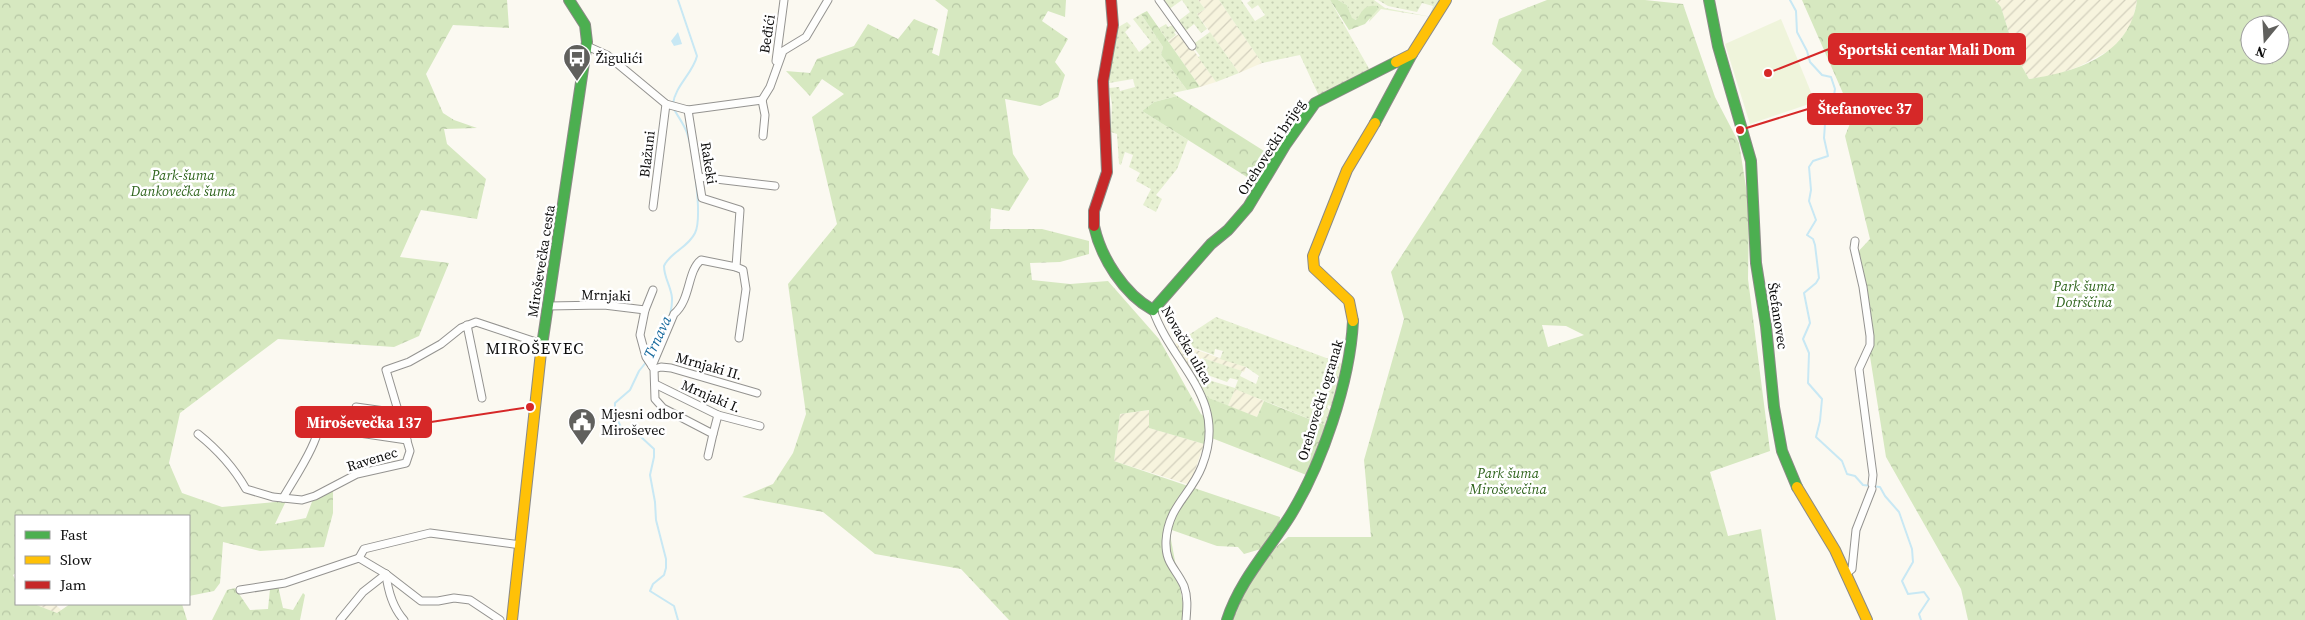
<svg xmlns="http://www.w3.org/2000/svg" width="2305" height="620" font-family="'Source Serif 4',serif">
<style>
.farmland{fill:url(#farmland-furrows)}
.green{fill:url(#green-dots)}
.forest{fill:url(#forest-crowns);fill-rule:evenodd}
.pitch{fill:#eff4db}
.water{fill:#c8e8f4}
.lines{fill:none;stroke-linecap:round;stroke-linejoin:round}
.stream{stroke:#c8e8f4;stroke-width:2}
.street-casing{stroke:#949390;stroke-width:9}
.fast-casing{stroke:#8b8a86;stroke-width:12}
.slow-casing{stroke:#8b8a86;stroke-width:12}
.jam-casing{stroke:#8b8a86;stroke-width:12}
.street{stroke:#fefefd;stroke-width:7}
.fast{stroke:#4caf50;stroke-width:10}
.slow{stroke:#ffc107;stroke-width:10}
.jam{stroke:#c62828;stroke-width:10}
.labels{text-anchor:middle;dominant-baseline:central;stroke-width:5;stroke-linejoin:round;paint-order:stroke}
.street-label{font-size:14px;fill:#0d0d0d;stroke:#fff}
.poi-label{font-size:14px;fill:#0d0d0d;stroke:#fff;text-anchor:start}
.park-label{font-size:14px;font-style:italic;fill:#30651e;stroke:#fff}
.water-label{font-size:15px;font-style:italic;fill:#176a9e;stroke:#fff}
.quarter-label{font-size:16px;letter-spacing:1px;fill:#0d0d0d;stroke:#fff}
.leader{fill:none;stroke:#d62828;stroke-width:2}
.callout-dot{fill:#d62828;stroke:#fff;stroke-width:2}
.callout{fill:#d62828;stroke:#d62828;stroke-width:2}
.callout-label{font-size:15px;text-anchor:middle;font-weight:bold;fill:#fff}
</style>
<defs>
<pattern id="farmland-furrows" width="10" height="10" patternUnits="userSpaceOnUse" patternTransform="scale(1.25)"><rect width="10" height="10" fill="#f7f4de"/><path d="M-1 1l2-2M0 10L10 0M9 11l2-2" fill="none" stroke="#d3d0bd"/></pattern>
<pattern id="green-dots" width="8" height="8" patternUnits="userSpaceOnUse" patternTransform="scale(1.25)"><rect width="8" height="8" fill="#e6f0d1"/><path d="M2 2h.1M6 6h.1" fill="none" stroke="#c4cdb2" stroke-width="1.8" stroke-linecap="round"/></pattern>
<pattern id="forest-crowns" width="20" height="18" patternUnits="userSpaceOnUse" patternTransform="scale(1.25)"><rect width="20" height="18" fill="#d6e8c0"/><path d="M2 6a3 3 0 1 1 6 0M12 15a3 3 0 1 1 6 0" fill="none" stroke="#b6c6a4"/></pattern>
</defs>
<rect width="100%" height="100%" fill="#fbf9f1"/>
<g class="farmland">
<polygon points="1198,0 1219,0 1262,63 1239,73 1197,14 1205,9"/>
<polygon points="1995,0 2137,0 2132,24 2114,48 2078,67 2055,75 2029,79 2016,56 2001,7"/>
<polygon points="1179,34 1183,35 1216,82 1200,87 1168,41"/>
<polygon points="1176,343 1246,367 1244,372 1203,358 1188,368 1174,346"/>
<polygon points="1235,388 1264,401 1257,417 1228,406"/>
<polygon points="1150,410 1149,428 1204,444 1190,485 1114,461 1120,414"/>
<polygon points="34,604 55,604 62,611 57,613"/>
</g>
<g class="green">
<polygon points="1161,0 1198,0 1205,9 1197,14 1207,29 1201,33 1194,24 1184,32 1177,22 1190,12 1182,0 1168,10"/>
<polygon points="1219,0 1241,0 1255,21 1265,15 1258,5 1252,9 1247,3 1251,0 1330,0 1371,72 1319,96 1300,55 1262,63"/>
<polygon points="1338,0 1374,0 1385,8 1432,17 1381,9 1369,22 1370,18 1359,17 1357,20 1352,19 1347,5"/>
<polygon points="1378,0 1444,0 1436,14 1430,15 1433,6 1422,3 1417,12 1388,6"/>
<polygon points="1141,14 1163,47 1161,55 1187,90 1173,93 1177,96 1154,102 1142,111 1188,140 1177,169 1156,195 1162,199 1156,212 1143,205 1151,189 1136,181 1140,173 1129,167 1133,155 1125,152 1121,165 1119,164 1117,134 1111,132 1112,104 1109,88 1119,87 1120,91 1135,87 1133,79 1109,83 1108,81 1106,81 1115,29 1127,22 1131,26 1125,32 1139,52 1151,42 1133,19"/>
<polygon points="1166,24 1168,27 1173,25 1177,31 1174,32 1176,35 1168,41 1159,28"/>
<polygon points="1210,32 1239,73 1216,82 1198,57 1200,56 1192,45"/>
<polygon points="1216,317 1345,365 1333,407 1328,405 1327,408 1332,411 1327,426 1235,389 1228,406 1204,396 1192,375 1235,388 1238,380 1230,378 1227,382 1188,368 1203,358 1242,371 1240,376 1256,384 1259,376 1246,367 1220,359 1223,351 1215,349 1214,355 1178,342"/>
</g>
<g class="forest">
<polygon points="0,0 507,0 509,28 453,25 426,74 443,113 454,120 477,128 444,129 447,144 486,179 477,219 421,210 400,257 449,263 419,336 394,347 278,339 180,413 169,463 182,493 222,507 286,501 275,524 306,518 313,499 333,489 333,513 324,547 260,551 223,542 220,583 214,591 189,596 189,516 16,516 16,573 13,575 16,581 16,604 34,604 57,613 70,604 182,604 187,620 0,620"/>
<polygon points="935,0 1066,0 1065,17 1048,11 1042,21 1068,39 1055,62 1065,75 1058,97 1040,106 1005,99 1013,154 1029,179 1009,211 991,208 990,229 1042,229 1089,241 1089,254 1060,262 1030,263 1032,280 1070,284 1108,281 1159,339 1201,414 1211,423 1204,396 1257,417 1264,401 1327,426 1309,476 1209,437 1204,444 1149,428 1149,410 1120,414 1114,461 1280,517 1279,535 1261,549 1244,554 1238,547 1217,546 1169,529 1186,620 1009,620 961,569 875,554 823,512 742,497 773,484 793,453 806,414 788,284 837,224 812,117 844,94 822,79 810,96 786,71 810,73 817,59 854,46 868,24 898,39 914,19 938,29 932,53 939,56 948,10"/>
<path d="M1330 0H1338L1347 5 1352 18 1356 20C1364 10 1363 5 1378 6V9L1365 24 1349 30Z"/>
<path d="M1547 0H1645L1683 4 1715 97 1739 143 1749 206 1748 279 1770 451 1710 472 1728 536 1761 529 1776 620H1231L1247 586 1276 547 1288 537H1371L1364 460 1404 319 1391 272 1522 70 1492 44 1499 19ZM1542 325 1566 326 1584 335 1548 347Z"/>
<path d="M1802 0H1995L2001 7 2016 56 2029 79C2077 72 2130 55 2137 0H2305V620H1968L1961 589 1886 457 1854 256 1870 239 1845 136 1853 116ZM2250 25H2280V55H2250Z"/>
<polygon points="1147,11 1200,87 1187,90 1161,55 1163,47 1141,14"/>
<polygon points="1177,96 1275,158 1258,184 1142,111 1154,102"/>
<polygon points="278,586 283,608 293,610 303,593 305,595 300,620 212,620 227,590 235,588 250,610 268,609 270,589"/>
</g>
<polygon class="pitch" points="1781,19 1815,102 1750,124 1725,44"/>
<polygon class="water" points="678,32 682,44 674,46 671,41"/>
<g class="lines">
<g class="stream">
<polyline points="1790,0 1796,11 1797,32 1807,51 1810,62 1822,75 1831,77 1835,89 1831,114 1825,124 1824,138 1828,156 1813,161 1809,167 1811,190 1809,201 1816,220 1807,235 1813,239 1815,245 1819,278 1816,283 1804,293 1810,323 1803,339 1809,353 1808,383 1822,399 1820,421 1816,437 1842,461 1847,474 1855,476 1863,485 1880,487 1885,496 1899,512 1912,549 1913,562 1902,581 1908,594 1924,592 1929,599 1919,614 1921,620"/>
<path d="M673 104C675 86 693 73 697 56L678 0"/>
<path d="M650 358C660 343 673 316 672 298 671 286 664 278 664 266 670 252 688 248 695 233 703 217 693 150 687 133 684 124 678 117 674 109"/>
<polyline points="647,361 639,371 630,390 615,403 615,414 623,432 640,436 654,449 654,457 650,475 655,502 656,520 666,559 666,568 664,575 653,584 650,591 674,606 678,620"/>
</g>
<defs>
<g id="street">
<polyline points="1159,0 1192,46"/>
<polyline points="587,46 607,55 666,104 688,110 762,100"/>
<polyline points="776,61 784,0"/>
<polyline points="762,100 770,87 783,51 806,37 828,0"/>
<polyline points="762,100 765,115 763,136"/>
<polyline points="688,110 702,198 740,210 736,267 743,270 746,289 739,338"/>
<polyline points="699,177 775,186"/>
<polyline points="653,207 666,104"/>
<polyline points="1855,241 1854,248 1863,287 1870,336 1870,345 1859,369 1873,475 1872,484"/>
<polyline points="653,290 645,310 640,335 646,357 654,369 655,399 663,408 713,434 708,456"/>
<polyline points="548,306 604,305 645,310"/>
<path d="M1153 310C1173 367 1229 398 1202 466 1191 495 1168 506 1166 541 1165 564 1176 568 1184 586 1188 597 1187 608 1186 620"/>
<polyline points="467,325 482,398"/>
<path d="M652 366 674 314C691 300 687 271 701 260L736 267"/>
<polyline points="654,369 661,367 671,368 757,393"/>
<polyline points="655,384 718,415 760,426"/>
<polyline points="356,407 399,413"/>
<polyline points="332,429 407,440"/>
<path d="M198 434C218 450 233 466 246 489L273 497 302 500 315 496 357 474 406 463 410 451 386 370 409 362 441 344 461 328 476 322 542 344"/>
<polyline points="713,434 718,415"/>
<path d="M283 498C295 477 323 437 320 414"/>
<polyline points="359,558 364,549 430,533 521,545"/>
<polyline points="359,558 386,574 421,601 438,601 454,598 470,600 500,620"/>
<polyline points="1847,573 1852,569 1856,530 1872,489"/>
<path d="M386 574C388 591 392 607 404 620"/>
<polyline points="240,590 285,583 359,558"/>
<polyline points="340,620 363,592 386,574"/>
</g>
<g id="fast">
<polyline points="1709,0 1718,46 1751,161 1756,263 1766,326 1774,407 1782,451 1797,487"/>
<polyline points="1375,123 1412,54"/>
<path d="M1094 226C1101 258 1124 294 1153 310L1211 244 1228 230 1248 207 1286 144 1315 103 1396 62"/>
<polyline points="541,352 587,42 585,25 569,0"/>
<path d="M1227 620C1240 580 1268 551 1290 516 1322 464 1350 382 1353 321"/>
</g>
<g id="slow">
<polyline points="1396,62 1412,54 1446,0"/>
<polyline points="1353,321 1349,301 1314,268 1313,256 1347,170 1375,123"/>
<polyline points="1797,487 1835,550 1867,620"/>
<polyline points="512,620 541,352"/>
</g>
<polyline id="jam" points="1094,226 1094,211 1107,172 1103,81 1113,25 1111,0"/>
</defs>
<use href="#street" class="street-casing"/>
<use href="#fast" class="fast-casing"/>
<use href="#slow" class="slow-casing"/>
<use href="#jam" class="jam-casing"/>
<use href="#street" class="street"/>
<use href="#fast" class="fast"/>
<use href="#slow" class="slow"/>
<use href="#jam" class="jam"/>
</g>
<defs>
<symbol id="bus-pin" viewBox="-11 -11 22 30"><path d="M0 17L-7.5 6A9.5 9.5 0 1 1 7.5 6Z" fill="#60605d" stroke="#fff"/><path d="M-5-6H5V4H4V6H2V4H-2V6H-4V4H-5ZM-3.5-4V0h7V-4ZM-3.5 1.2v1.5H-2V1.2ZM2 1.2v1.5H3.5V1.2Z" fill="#fff"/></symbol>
<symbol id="civic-pin" viewBox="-11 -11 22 30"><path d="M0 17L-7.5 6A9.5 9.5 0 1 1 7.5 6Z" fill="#60605d" stroke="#fff"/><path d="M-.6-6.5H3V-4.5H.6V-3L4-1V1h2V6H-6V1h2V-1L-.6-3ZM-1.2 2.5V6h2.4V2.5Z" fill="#fff"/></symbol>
</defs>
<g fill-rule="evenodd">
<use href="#bus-pin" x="561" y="42" width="32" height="43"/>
<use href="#civic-pin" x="566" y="406" width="32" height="43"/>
</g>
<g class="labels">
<g class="street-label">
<text transform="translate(767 34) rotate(-81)">Beđići</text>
<text transform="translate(1271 147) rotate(-57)">Orehovečki brijeg</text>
<text transform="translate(647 154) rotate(-83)">Blažuni</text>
<text transform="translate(709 163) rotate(81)">Rakeki</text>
<text transform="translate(541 261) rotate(-81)">Miroševečka cesta</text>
<text transform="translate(606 295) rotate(2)">Mrnjaki</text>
<text transform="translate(1778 316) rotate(81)">Štefanovec</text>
<text transform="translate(1187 345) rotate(60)">Novačka ulica</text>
<text transform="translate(709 366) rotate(16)">Mrnjaki II.</text>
<text transform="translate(711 396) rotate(23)">Mrnjaki I.</text>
<text transform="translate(1320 400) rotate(-73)">Orehovečki ogranak</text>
<text transform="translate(372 459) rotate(-17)">Ravenec</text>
</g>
<g class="poi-label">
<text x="596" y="58">Žigulići</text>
<text x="601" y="414">Mjesni odbor<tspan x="601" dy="16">Miroševec</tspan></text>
</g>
<g class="park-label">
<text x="183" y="175">Park-šuma<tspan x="183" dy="16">Dankovečka šuma</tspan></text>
<text x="2084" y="286">Park šuma<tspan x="2084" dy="16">Dotrščina</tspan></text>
<text x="1508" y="473">Park šuma<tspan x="1508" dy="16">Miroševečina</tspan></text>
</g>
<g class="water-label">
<text transform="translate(657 337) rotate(-65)">Trnava</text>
</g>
<g class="quarter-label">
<text x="535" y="348">MIROŠEVEC</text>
</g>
</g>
<path class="leader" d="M1768 73L1829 49M1740 130L1808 109M530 407L431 422"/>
<g class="callout-dot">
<circle cx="1768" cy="73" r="5"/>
<circle cx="1740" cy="130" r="5"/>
<circle cx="530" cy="407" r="5"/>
</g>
<g class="callout">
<rect x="1829" y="34" width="196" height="30" rx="5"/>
<rect x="1808" y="94" width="114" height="30" rx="5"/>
<rect x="296" y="407" width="135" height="30" rx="5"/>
</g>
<g class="callout-label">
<text x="1927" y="55">Sportski centar Mali Dom</text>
<text x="1865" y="114">Štefanovec 37</text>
<text x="364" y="428">Miroševečka 137</text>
</g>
<rect x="15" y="515" width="175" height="90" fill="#ffffff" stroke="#9e9e9e"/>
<rect x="25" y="531" width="25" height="8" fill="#4caf50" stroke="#9e9e9e"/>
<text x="60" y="540" font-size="15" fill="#0d0d0d">Fast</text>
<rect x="25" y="556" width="25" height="8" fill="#ffc107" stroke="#9e9e9e"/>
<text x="60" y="565" font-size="15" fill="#0d0d0d">Slow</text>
<rect x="25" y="581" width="25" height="8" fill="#c62828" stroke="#9e9e9e"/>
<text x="60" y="590" font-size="15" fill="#0d0d0d">Jam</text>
<g transform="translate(2265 40) rotate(198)"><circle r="24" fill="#ffffff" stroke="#9e9e9e"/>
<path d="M0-4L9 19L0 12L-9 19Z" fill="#60605d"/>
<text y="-8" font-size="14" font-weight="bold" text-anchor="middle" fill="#0d0d0d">N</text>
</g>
</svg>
